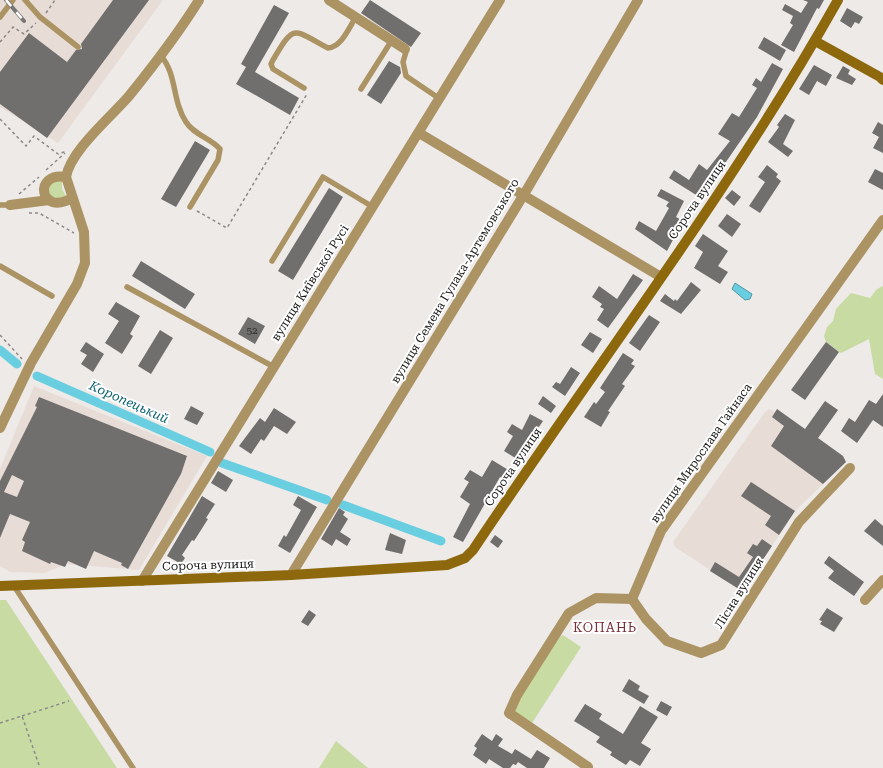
<svg xmlns="http://www.w3.org/2000/svg" width="883" height="768" font-family="'Roboto Serif',serif">
<style>
.built{fill:#e7ddd6}
.green{fill:#c7dba2}
.water{fill:#6acee1;stroke:#5297a4}
.lines{fill:none;stroke-linecap:round;stroke-linejoin:round}
.canal{stroke:#6acee1;stroke-width:9}
.building{fill:#716f6d;fill-rule:evenodd}
.path{stroke:#8b8988;stroke-width:1.5;stroke-dasharray:3 3;stroke-linecap:butt}
.lane{stroke:#ac9364;stroke-width:5.5}
.street{stroke:#ac9364;stroke-width:10}
.secondary{stroke:#8d680d;stroke-width:10}
.rail-casing{stroke:#787675;stroke-width:4}
.rail{stroke:#fff;stroke-width:2.5;stroke-dasharray:8;stroke-linecap:butt}
.labels{text-anchor:middle;dominant-baseline:central;stroke-width:4;stroke-linejoin:round;paint-order:stroke}
.number-label{font-size:10px;fill:#2f2e2c}
.street-label{font-size:12px;fill:#191817;stroke:#fff}
.water-label{font-size:13px;font-style:italic;fill:#0b6270;stroke:#fff}
.neighbourhood-label{font-size:13px;letter-spacing:1px;fill:#78313b;stroke:#fff}
</style>
<rect width="100%" height="100%" fill="#edeae8"/>
<g class="built">
<polygon points="0,0 163,0 58,143 0,107"/>
<polygon points="34,386 207,456 139,570 66,564 45,573 10,572 0,566 0,469"/>
<polygon points="825,401 838,410 818,438 843,456 846,462 795,511 742,591 675,547 673,542 765,412 769,409 775,412 777,409 805,429"/>
</g>
<g class="green">
<polygon points="62,180 62,189 66,196 59,199 50,196 48,186 50,183"/>
<polygon points="883,286 883,379 875,374 869,339 841,353 826,342 824,336 827,327 833,321 836,309 851,293 870,298 877,289"/>
<polygon points="0,600 6,600 117,768 0,768"/>
<polygon points="563,635 581,647 532,723 515,712 522,695 558,638"/>
<polygon points="336,741 368,768 319,768"/>
</g>
<polygon class="water" points="735,283 752,294 750,299 745,300 732,289"/>
<g class="lines">
<g class="canal">
<polyline points="0,350 17,364"/>
<polyline points="37,376 210,452"/>
<polyline points="222,463 327,500"/>
<polyline points="343,505 441,541"/>
</g>
</g>
<g class="building">
<polygon points="113,0 149,0 47,138 0,104 0,72 29,33 67,62 76,50 82,49 81,44"/>
<polygon points="370,0 421,33 411,47 361,13"/>
<polygon points="803,0 824,0 819,9 817,8 794,52 781,45 793,25 790,23 793,16 782,10 785,4 801,13 808,2"/>
<polygon points="274,5 289,13 255,72 299,98 290,115 236,84 246,67 241,64"/>
<polygon points="847,8 863,17 859,24 855,22 851,28 840,21"/>
<polygon points="764,37 786,50 780,61 758,48"/>
<polygon points="389,61 400,67 401,73 381,104 367,95"/>
<polygon points="772,63 783,69 757,117 701,198 669,178 674,170 689,180 699,164 707,170 730,141 718,134 732,113 739,117 757,88 752,85 756,78 761,82"/>
<polygon points="814,65 832,75 826,86 817,81 809,95 799,89"/>
<polygon points="843,66 850,70 848,74 856,79 852,85 836,78"/>
<polygon points="785,114 795,120 783,144 793,151 788,157 768,142 779,127 777,125"/>
<polygon points="878,122 883,125 883,153 873,148 879,137 872,133"/>
<polygon points="195,141 210,150 176,207 161,199"/>
<polygon points="767,165 778,174 776,177 781,181 760,213 749,206 765,182 758,177"/>
<polygon points="875,169 883,173 883,190 868,182"/>
<polygon points="329,188 343,197 293,280 278,271"/>
<polygon points="661,189 684,201 676,217 683,221 667,251 635,229 639,221 656,231 669,208 666,206 669,202 657,196"/>
<polygon points="732,190 741,197 734,206 725,198"/>
<polygon points="727,214 741,224 732,237 718,226"/>
<polygon points="703,234 728,251 718,266 728,272 720,284 694,268 703,252 695,246"/>
<polygon points="141,261 195,294 185,309 132,276"/>
<polygon points="633,274 643,280 608,328 597,320 604,309 600,307 602,304 592,297 599,286 617,299"/>
<polygon points="691,282 701,290 681,314 660,301 665,294 674,301 675,299 677,301"/>
<polygon points="116,302 140,316 130,334 133,336 122,354 105,343 119,321 108,314"/>
<polygon points="649,315 660,322 640,351 629,343"/>
<polygon points="248,317 265,326 255,344 238,334"/>
<polygon points="160,330 173,338 151,374 138,366"/>
<polygon points="590,332 602,339 593,353 581,345"/>
<polygon points="86,342 104,354 93,372 81,364 87,355 80,351"/>
<polygon points="826,342 839,352 805,400 791,390"/>
<polygon points="623,353 634,360 631,364 635,366 622,384 625,386 608,411 610,412 601,427 584,417 594,402 596,404 605,392 600,388"/>
<polygon points="571,367 580,373 565,396 552,387 556,382 560,384"/>
<polygon points="883,394 883,427 873,420 857,443 841,431 849,418 855,422 869,400 876,404"/>
<polygon points="543,396 556,406 551,413 538,404"/>
<path d="M39 397 187 456 181 474 128 569 121 565 122 563 94 551 86 569 68 561 65 567 51 562 50 564 22 551 25 542 22 540 30 522 10 514 0 538V481L37 407 35 406ZM12 475 24 481 17 497 4 492Z"/>
<polygon points="825,401 838,410 818,438 843,456 846,462 823,484 771,446 784,426 772,417 777,409 805,429"/>
<polygon points="191,406 204,413 197,425 184,419"/>
<polygon points="274,408 296,422 287,434 274,426 264,441 261,439 251,454 239,446 260,418 265,422"/>
<polygon points="530,414 543,421 517,459 504,451 513,436 507,432 512,424 522,430"/>
<polygon points="492,460 510,471 505,480 500,477 463,542 453,537 470,504 460,497 469,482 464,479 470,470 482,477"/>
<polygon points="218,471 233,480 226,492 211,483"/>
<polygon points="751,482 795,511 779,535 765,525 771,516 741,496"/>
<polygon points="202,496 215,504 206,518 208,519 194,541 192,540 182,555 185,558 181,564 167,556"/>
<polygon points="298,496 317,507 290,553 278,546 284,535 286,537 301,510 293,505"/>
<polygon points="339,508 345,512 343,515 348,519 340,532 351,539 347,546 336,539 332,546 321,539"/>
<polygon points="875,519 883,526 883,546 864,531"/>
<polygon points="390,533 406,540 402,554 385,550"/>
<polygon points="495,535 503,541 498,548 490,542"/>
<polygon points="762,539 772,546 742,591 710,571 715,562 739,577 753,557 747,553 753,544 757,546"/>
<polygon points="829,556 864,582 854,596 828,578 834,571 824,563"/>
<polygon points="827,608 843,618 834,632 820,624 822,621 819,620"/>
<polygon points="309,610 316,615 308,626 301,622"/>
<polygon points="629,679 640,686 638,690 649,696 644,704 622,691"/>
<polygon points="661,701 672,707 667,716 656,710"/>
<polygon points="585,704 602,714 599,719 623,734 640,706 658,717 641,743 651,749 640,766 630,760 626,765 610,755 612,752 596,742 600,737 574,721"/>
<polygon points="482,734 492,741 496,734 503,739 498,746 512,754 515,749 531,759 537,750 550,758 544,768 527,768 518,762 516,765 513,764 510,768 503,768 489,759 486,764 473,755 477,748 474,746"/>
</g>
<g class="lines">
<g class="path">
<polyline points="46,13 55,0"/>
<polyline points="0,42 13,27 24,34 36,23"/>
<polyline points="0,119 26,146 34,136 58,154 67,151"/>
<polyline points="46,170 65,153"/>
<polyline points="19,194 39,177"/>
<polyline points="197,211 227,228 307,94"/>
<polyline points="29,213 39,213 74,233"/>
<polyline points="0,335 22,359"/>
<polyline points="22,716 69,701"/>
<polyline points="0,723 22,716 40,768"/>
</g>
<g class="lane">
<polyline points="25,0 40,17 78,47"/>
<polyline points="0,17 13,0"/>
<polyline points="405,49 406,52 403,62 406,76 440,99"/>
<path d="M161 56C177 74 172 101 186 122 194 135 211 138 220 149L218 160 190 207"/>
<path d="M304 88 273 69 271 64 273 60C295 23 292 29 328 48 342 47 349 27 356 17"/>
<polyline points="361,89 392,40"/>
<polyline points="0,205 10,205"/>
<polyline points="272,261 323,177 373,207"/>
<polyline points="0,266 52,296"/>
<polyline points="127,287 274,367"/>
<polyline points="14,586 133,768"/>
</g>
<g class="street">
<polyline points="329,0 405,49"/>
<polyline points="419,133 661,277"/>
<path d="M66 177C33 171 39 217 72 198"/>
<polyline points="10,205 49,200"/>
<path d="M0 428 31 363 77 284 85 263 84 232 66 177C71 150 111 117 129 96 154 65 178 34 199 0"/>
<polyline points="291,575 526,191 638,0"/>
<polyline points="142,581 500,0"/>
<polyline points="632,599 646,619 667,641 701,653 721,645 799,522 850,468"/>
<polyline points="865,600 883,580"/>
<polyline points="588,767 509,713 517,695 569,613 596,598 632,599 661,531 883,220"/>
</g>
<g class="secondary">
<polyline points="815,41 880,77 883,80"/>
<path d="M0 586 291 575 447 565 465 558 473 550C595 367 730 192 838 0"/>
</g>
<defs>
<polyline id="rail" points="6,0 24,21"/>
</defs>
<use href="#rail" class="rail-casing"/>
<use href="#rail" class="rail"/>
</g>
<g class="labels">
<g class="number-label">
<text x="252" y="330">52</text>
</g>
<g class="street-label">
<text transform="translate(697 200) rotate(-56)">Сороча вулиця</text>
<text transform="translate(455 281) rotate(-59)">вулиця Семена Гулака-Артемовського</text>
<text transform="translate(310 283) rotate(-58)">вулиця Київської Русі</text>
<text transform="translate(701 453) rotate(-55)">вулиця Мирослава Гайнаса</text>
<text transform="translate(513 467) rotate(-56)">Сороча вулиця</text>
<text transform="translate(208 565) rotate(-2)">Сороча вулиця</text>
<text transform="translate(739 593) rotate(-58)">Лісна вулиця</text>
</g>
<g class="water-label">
<text transform="translate(129 402) rotate(24)">Коропецький</text>
</g>
<g class="neighbourhood-label">
<text x="605" y="627">КОПАНЬ</text>
</g>
</g>
</svg>
